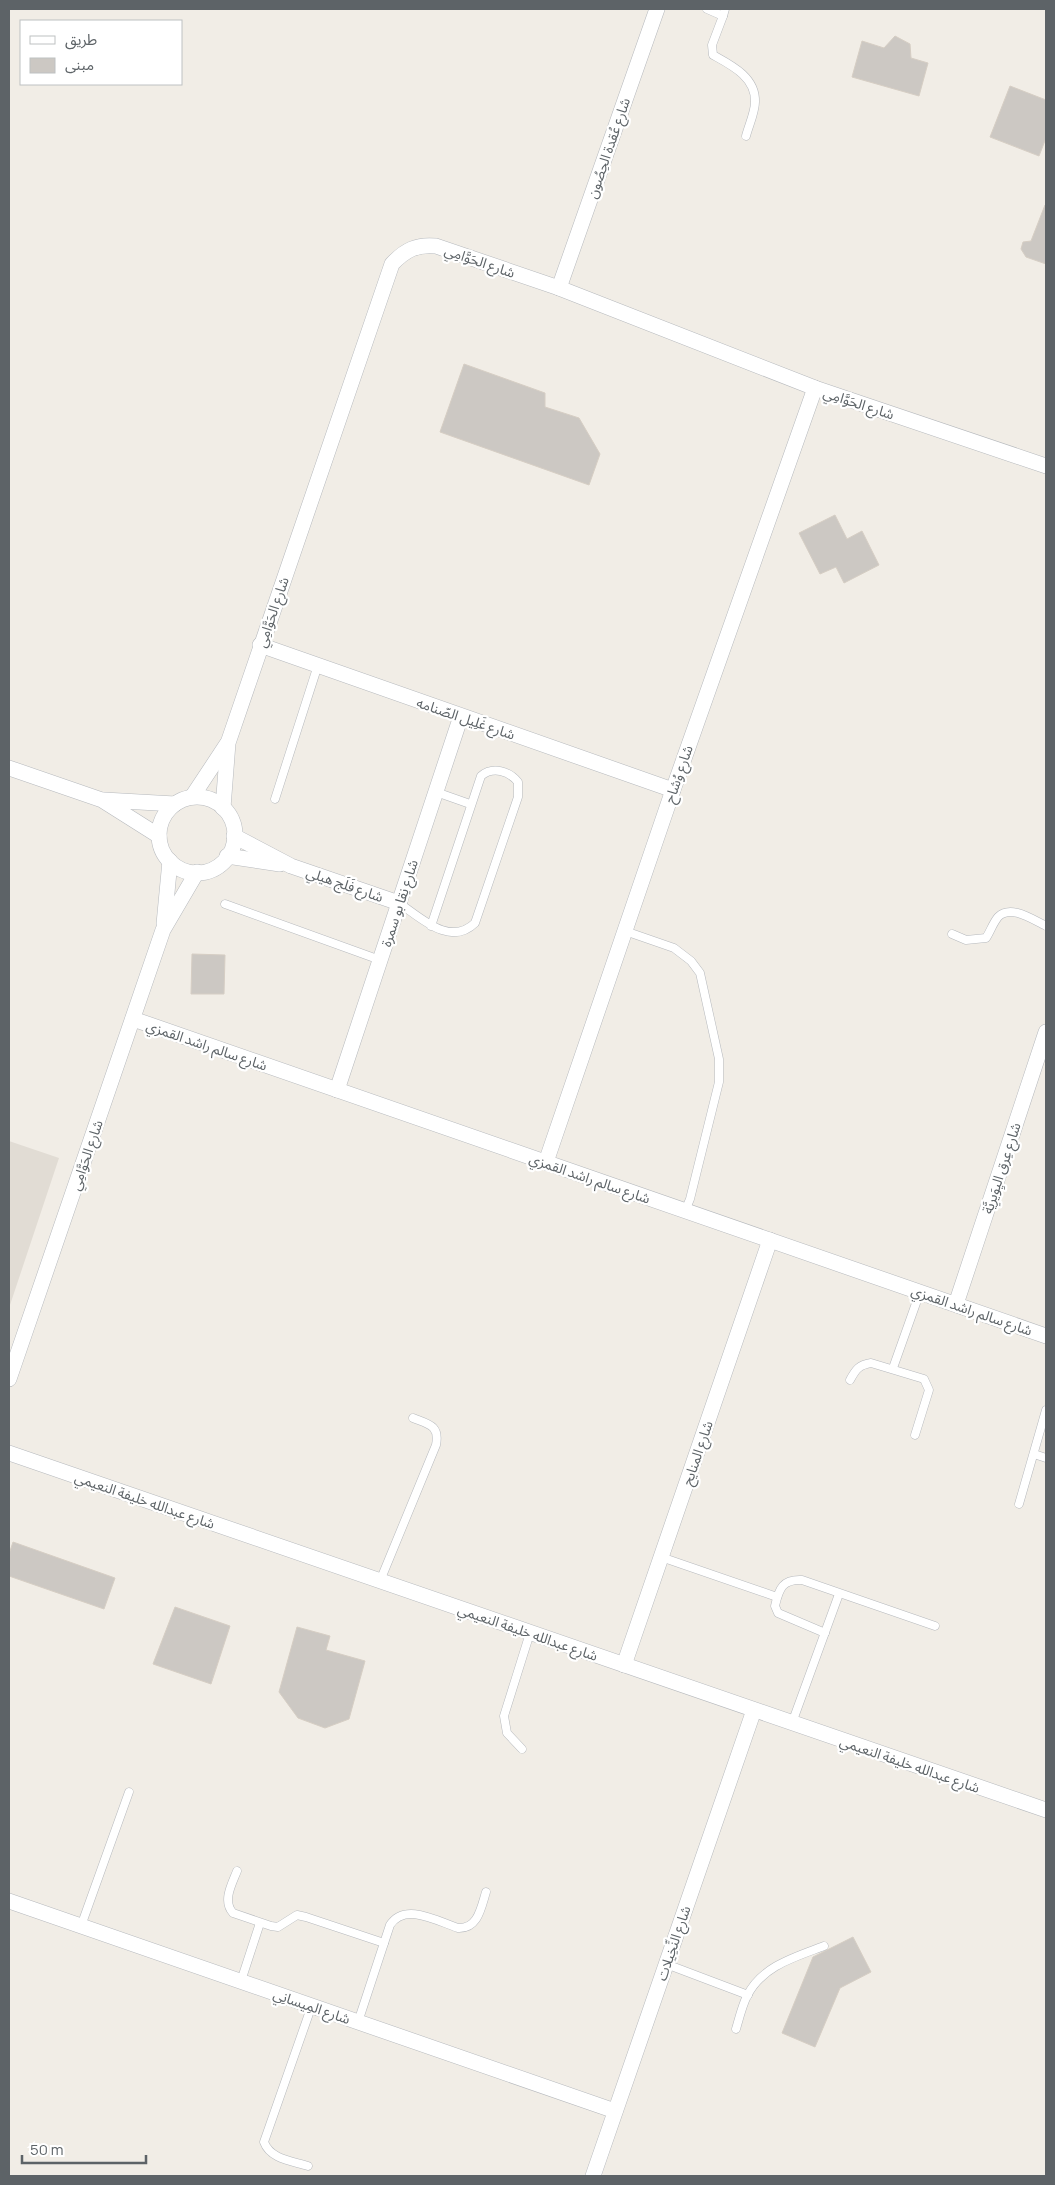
<svg xmlns="http://www.w3.org/2000/svg" width="1055" height="2185" font-family="Manrope,'Noto Sans Arabic',sans-serif">
<style>
.education{fill:#e1dcd4}
.building{fill:#ccc8c3;stroke:#d6cec4}
.lines{fill:none;stroke-linecap:round;stroke-linejoin:round}
.service-casing{stroke:#b6b9bd;stroke-width:9}
.minor-casing{stroke:#b6b9bd;stroke-width:16}
.service{stroke:#fff;stroke-width:8}
.minor{stroke:#fff;stroke-width:15}
.labels{text-anchor:middle;dominant-baseline:central;stroke-width:4.5;stroke-linejoin:round;paint-order:stroke}
.street-label{font-size:14px;fill:#5d6367;stroke:#fff}
</style>
<rect width="100%" height="100%" fill="#f1ede6"/>
<polygon class="education" points="9,1141 59,1158 9,1308"/>
<g class="building">
<polygon points="895,36 910,44 911,58 928,63 919,96 852,77 862,41 884,48"/>
<polygon points="1010,86 1046,100 1046,138 1039,156 990,137"/>
<polygon points="1045,205 1046,205 1046,264 1026,257 1021,249 1023,242 1031,241"/>
<polygon points="464,364 545,393 545,407 579,418 600,454 589,485 440,432"/>
<polygon points="835,515 847,539 862,531 879,565 844,583 836,567 820,574 799,533"/>
<polygon points="192,954 225,955 224,994 191,994"/>
<polygon points="13,1542 115,1578 104,1609 9,1576 9,1554"/>
<polygon points="175,1607 230,1626 211,1684 153,1664"/>
<polygon points="297,1627 330,1636 326,1650 365,1661 349,1719 325,1728 298,1718 279,1692"/>
<polygon points="853,1937 871,1972 840,1988 815,2047 782,2033 813,1957"/>
</g>
<g class="lines">
<defs>
<g id="service">
<polyline points="707,9 723,16 725,9"/>
<path d="M723 16 712 45 713 55C731 65 756 77 755 102 755 112 749 125 746 136"/>
<polyline points="436,792 470,804"/>
<polyline points="275,799 318,665"/>
<path d="M399 903C421 918 450 947 475 923L518 797V782C509 771 493 766 481 776L431 926"/>
<polyline points="225,904 380,960"/>
<polyline points="625,931 674,948 691,961 700,973 719,1059 719,1082 690,1199 685,1211"/>
<path d="M952 934 966 940 986 938C990 932 993 923 998 917 1011 904 1033 920 1046 926"/>
<polyline points="893,1368 920,1292"/>
<path d="M850 1380C856 1369 859 1365 871 1363L924 1379 929 1390 915 1435"/>
<polyline points="1034,1454 1046,1458"/>
<polyline points="1019,1504 1046,1410"/>
<polyline points="661,1557 777,1597"/>
<path d="M380 1581 436 1445C440 1425 428 1424 413 1418"/>
<path d="M825 1633 778 1613 775 1606C779 1588 783 1579 802 1580L935 1626"/>
<polyline points="792,1723 839,1594"/>
<polyline points="522,1749 507,1733 504,1716 530,1633"/>
<path d="M237 1871C232 1884 222 1901 233 1913L271 1926 278 1927 297 1915 306 1917 384 1943"/>
<polyline points="81,1926 129,1792"/>
<polyline points="666,1964 748,1995"/>
<polyline points="241,1981 260,1923"/>
<path d="M358 2022 390 1925C405 1902 437 1921 458 1928 478 1929 481 1908 486 1892"/>
<path d="M736 2029C739 2019 742 2006 747 1996 762 1966 795 1957 824 1946"/>
<path d="M308 2166C292 2161 270 2159 264 2142L312 2005"/>
</g>
<g id="minor">
<polyline points="559,288 657,9"/>
<polyline points="260,645 673,790"/>
<polyline points="9,768 102,800 159,836"/>
<polyline points="192,797 227,744"/>
<circle cx="197" cy="835" r="38"/>
<polyline points="104,800 175,804"/>
<path d="M223 808 228 743 392 264C405 250 417 244 436 246L559 288 815 388 1046 466"/>
<polyline points="234,836 291,866 399,903"/>
<polyline points="227,856 280,864"/>
<polyline points="164,924 170,861"/>
<polyline points="133,1019 1046,1336"/>
<polyline points="337,1090 461,716"/>
<polyline points="546,1162 673,790 815,388"/>
<polyline points="956,1304 1046,1032"/>
<polyline points="9,1379 163,930 197,872"/>
<polyline points="9,1453 1046,1810"/>
<polyline points="624,1665 770,1240"/>
<polyline points="9,1901 615,2111"/>
<polyline points="593,2176 754,1710"/>
</g>
</defs>
<use href="#service" class="service-casing"/>
<use href="#minor" class="minor-casing"/>
<use href="#service" class="service"/>
<use href="#minor" class="minor"/>
</g>
<g class="labels">
<g class="street-label">
<text transform="translate(608 148) rotate(-71)">شارع عُقدة الحِصُون</text>
<text transform="translate(480 261) rotate(19)">شارع الحَوَّامِي</text>
<text transform="translate(859 403) rotate(18)">شارع الحَوَّامِي</text>
<text transform="translate(272 612) rotate(-71)">شارع الحَوَّامِي</text>
<text transform="translate(466 718) rotate(19)">شارع غَلِيل الصّنامه</text>
<text transform="translate(678 774) rotate(-71)">شارع وُشاح</text>
<text transform="translate(345 884) rotate(19)">شارع فَلَج هيلي</text>
<text transform="translate(399 903) rotate(-72)">شارع نِقا بو سمرة</text>
<text transform="translate(207 1045) rotate(19)">شارع سالم راشد القمزي</text>
<text transform="translate(86 1155) rotate(-71)">شارع الحَوَّامِي</text>
<text transform="translate(1001 1168) rotate(-72)">شارع عِرق اليِوَيرِيَّة</text>
<text transform="translate(590 1178) rotate(19)">شارع سالم راشد القمزي</text>
<text transform="translate(972 1310) rotate(19)">شارع سالم راشد القمزي</text>
<text transform="translate(697 1453) rotate(-71)">شارع المنايح</text>
<text transform="translate(145 1500) rotate(19)">شارع عبدالله خليفة النعيمي</text>
<text transform="translate(528 1632) rotate(19)">شارع عبدالله خليفة النعيمي</text>
<text transform="translate(910 1764) rotate(19)">شارع عبدالله خليفة النعيمي</text>
<text transform="translate(673 1943) rotate(-71)">شارع النِّخِيلات</text>
<text transform="translate(312 2006) rotate(19)">شارع المِيسانِي</text>
</g>
</g>
<rect width="1055" height="2185" fill="none" stroke="#5d6367" stroke-width="20"/>
<rect x="20" y="20" width="162" height="65" fill="#ffffff" stroke="#bec1c2"/>
<rect x="30" y="36" width="25" height="8" fill="#ffffff" stroke="#bec1c2"/>
<text x="65" y="45" font-size="15" fill="#5d6367">طريق</text>
<rect x="30" y="58" width="25" height="15" fill="#ccc8c3" stroke="#bec1c2"/>
<text x="65" y="70" font-size="15" fill="#5d6367">مبنى</text>
<path d="M22 2155v8h124v-8" fill="none" stroke="#5d6367" stroke-width="2.5"/>
<text x="30" y="2155" font-size="15" fill="#5d6367" stroke="#ffffff" stroke-width="4" paint-order="stroke">50 m</text>
</svg>
